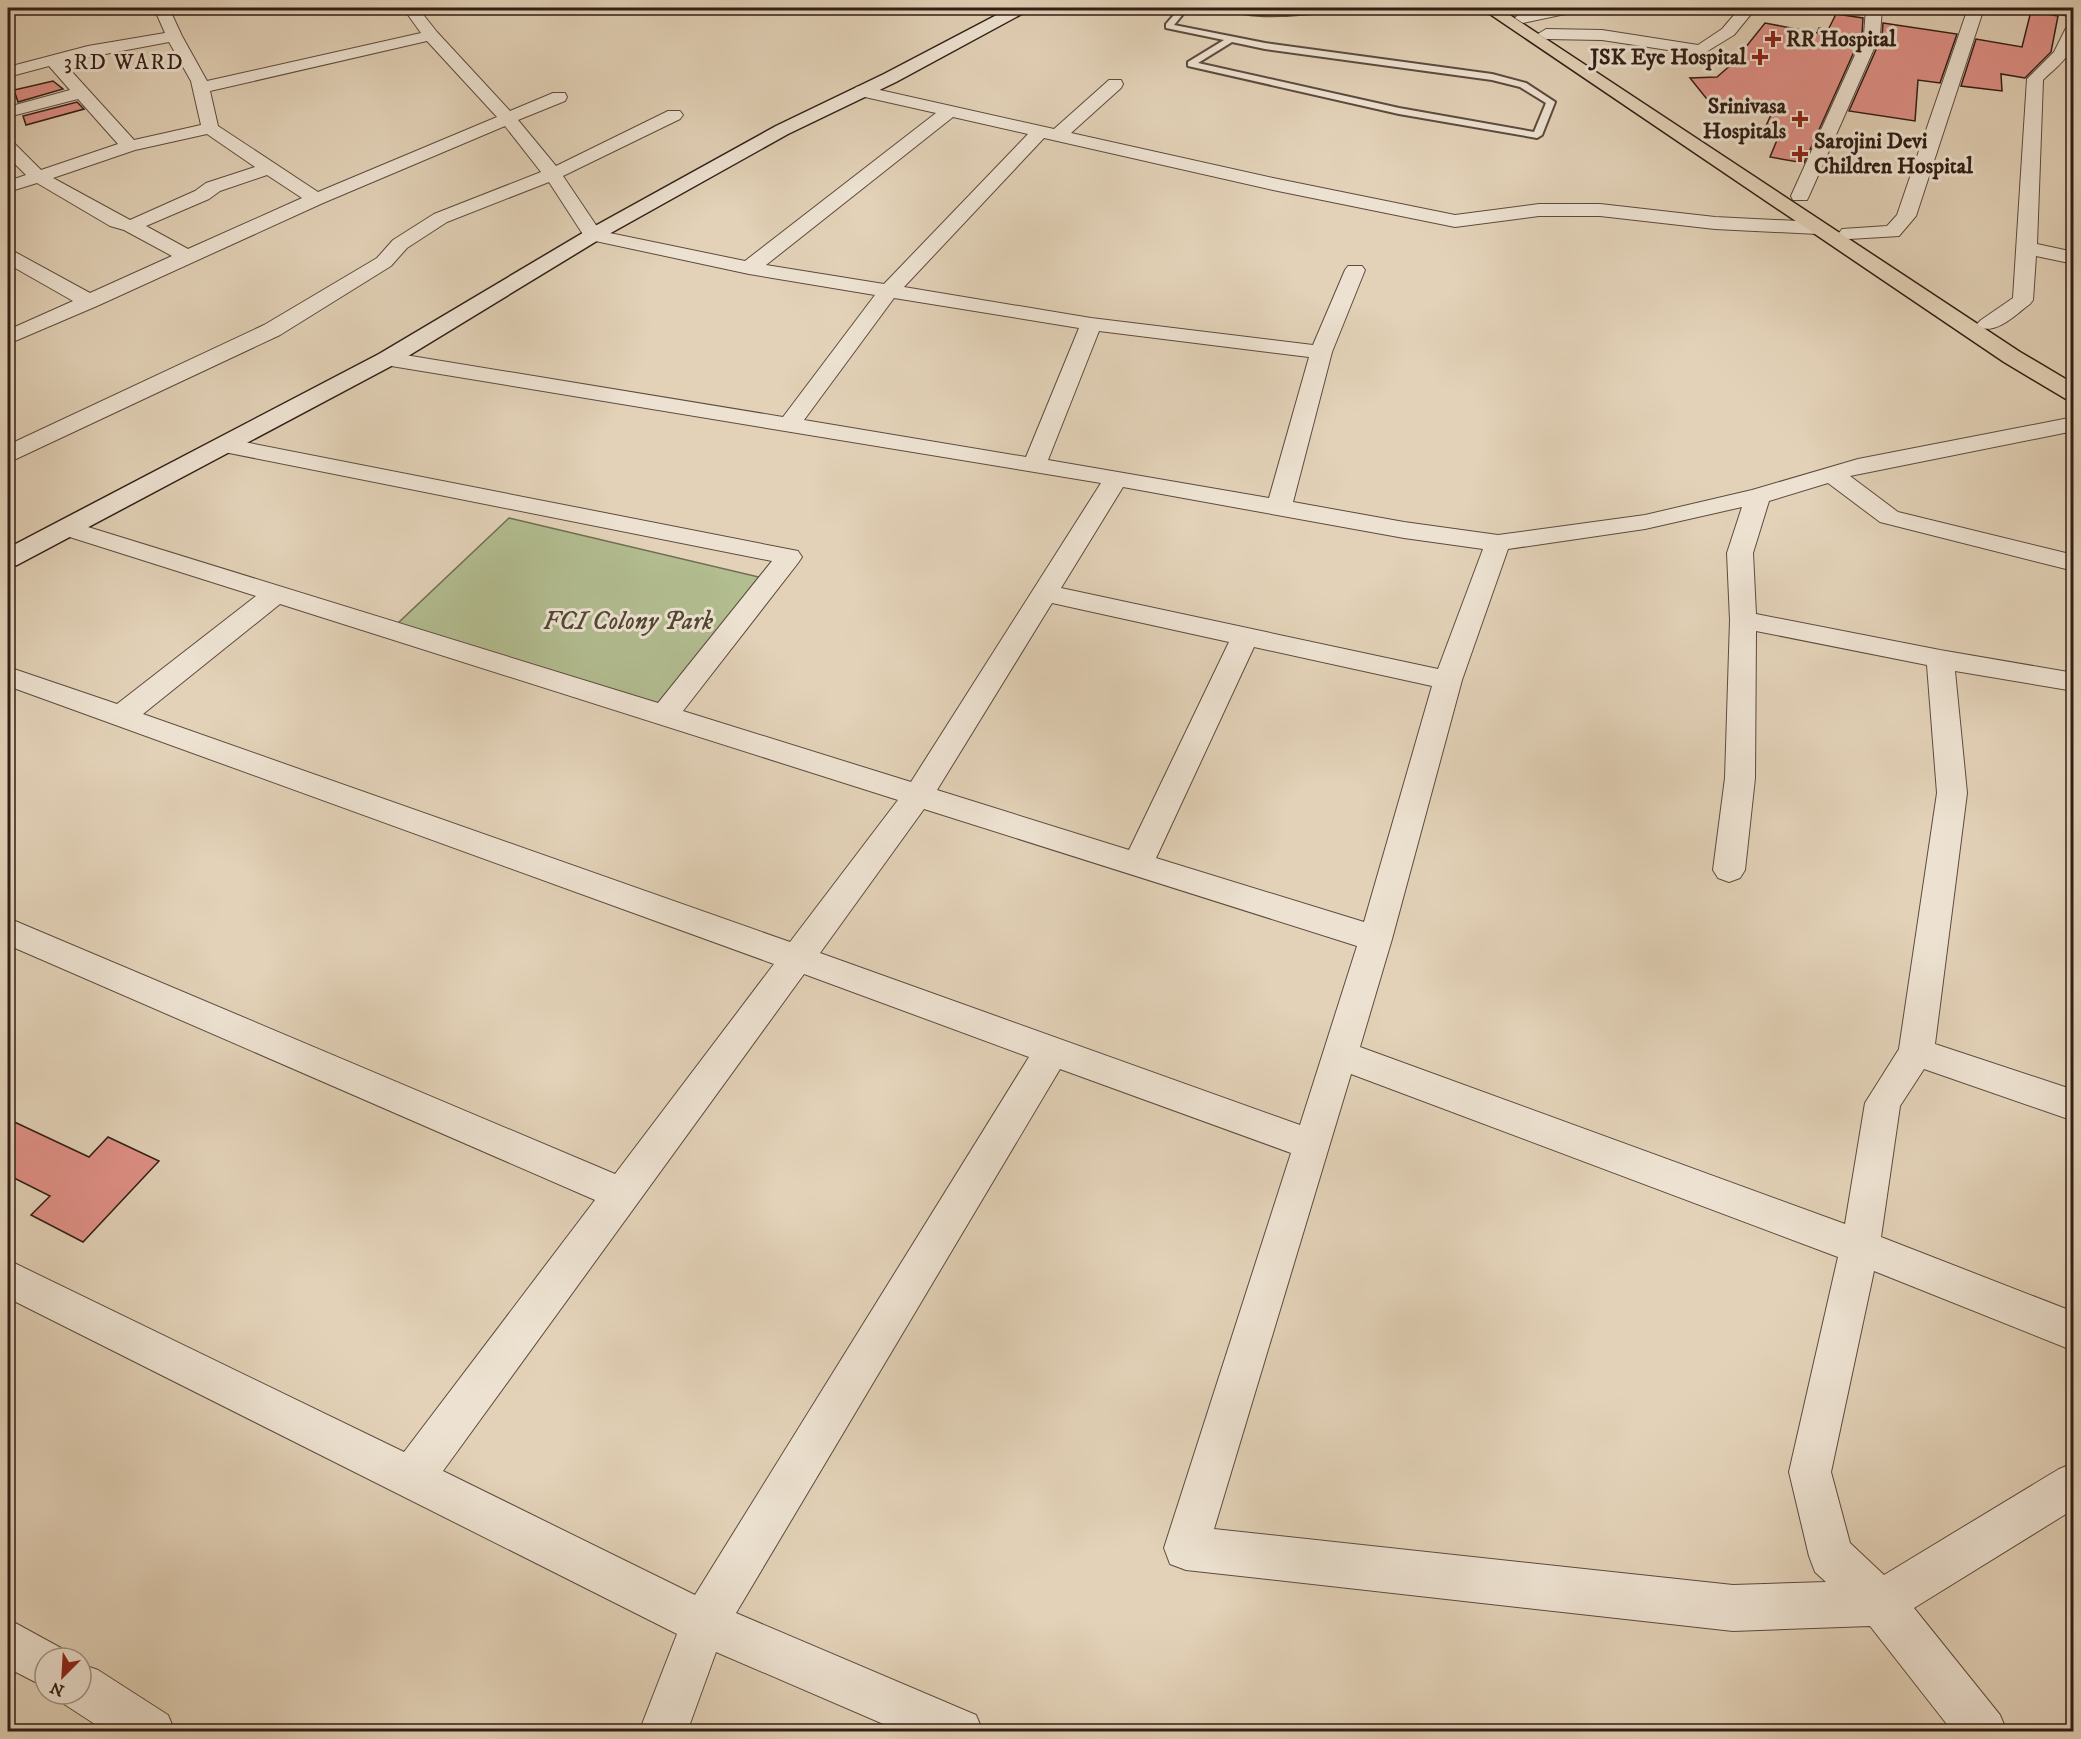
<svg xmlns="http://www.w3.org/2000/svg" width="2081" height="1739" font-family="'IM FELL DW Pica',serif">
<style>
.green{fill:#b2bd90;stroke:#716e53;stroke-width:1.5}
.building{fill:#e19188;stroke:#301e16;stroke-width:1.5}
.lines{fill:none;stroke-linecap:round;stroke-linejoin:round}
.lane-casing{stroke:#5d4b3e;stroke-width:4}
.street-casing{stroke:#5d4b3e;stroke-width:2}
.secondary-casing{stroke:#301e16;stroke-width:3}
.primary-casing{stroke:#301e16;stroke-width:3}
.lane{fill:#ede2d1;fill-rule:evenodd}
.street{fill:#ede2d1;fill-rule:evenodd}
.secondary{fill:#ede2d1;fill-rule:evenodd}
.primary{fill:#e3d2b8;fill-rule:evenodd}
.poi-dot{fill:#8f2418;stroke:#ede2d1;stroke-width:2}
.labels{text-anchor:middle;dominant-baseline:central;stroke-width:6;stroke-linejoin:round;paint-order:stroke}
.far-poi-label{font-size:22px;font-weight:bold;fill:#301e16;stroke:#ede2d1;text-anchor:start}
.far-neighbourhood-label{font-size:22px;letter-spacing:1.5px;fill:#301e16;stroke:#ede2d1}
.park-label{font-size:26px;font-style:italic;fill:#504634;stroke:#ede2d1}
</style>
<rect width="100%" height="100%" fill="#e3d2b8"/>
<filter id="stains"><feTurbulence type="fractalNoise" baseFrequency=".00333" numOctaves="4"/><feColorMatrix values="0 0 0 0 .2 0 0 0 0 .09 0 0 0 0 .02 0 0 0 .5 -.17"/></filter>
<radialGradient id="worn" r=".72"><stop offset=".6" stop-color="#630" stop-opacity="0"/><stop offset="1" stop-color="#630" stop-opacity=".3"/></radialGradient>
<polygon class="green" points="509,518 763,578 659,707 396,625"/>
<g class="building">
<polygon points="2031,11 2058,16 2051,52 2025,78 2001,74 2002,91 1961,86 1976,39 2022,47"/>
<polygon points="1836,14 1863,18 1862,34 1804,163 1770,157 1777,140 1761,137 1775,106 1718,113 1690,78 1717,77 1733,63 1765,23 1817,33 1819,28 1828,30"/>
<polygon points="1883,23 1957,34 1940,83 1918,80 1915,121 1849,111 1882,36"/>
<polygon points="53,81 63,89 18,102 14,90"/>
<polygon points="77,102 84,109 26,125 23,116"/>
<polygon points="8,1119 89,1157 108,1137 159,1161 83,1242 31,1215 50,1196 8,1175"/>
</g>
<g class="lines">
<defs>
<g id="lane">
<path d="M1180 8H1188L1174 25 1265 43 1492 74 1526 83 1555 102 1542 135 1537 138 1399 114 1188 66V62L1224 40 1166 28V24ZM1232 42 1265 49 1492 80 1520 87 1546 103 1534 132 1399 108 1198 63Z"/>
<path d="M1228 8H1345L1341 10C1315 13 1249 21 1228 8Z"/>
</g>
<g id="street">
<polygon points="8,8 31,8 28,11 8,15"/>
<path d="M154 8H169L182 36 207 81 421 33 403 8H418L437 32 510 111 553 93H565L567 97 565 101 518 120 556 166 668 111H680L683 115 680 119 563 176 600 231 745 261 936 113 856 95 854 91 856 87 862 86 1054 129 1109 80H1121L1123 84 1121 88 1071 133 1273 178 1455 215 1539 204H1600L1715 217 1818 222 1825 224 1828 228 1825 232 1818 234 1715 229 1600 216H1539L1455 227 1273 190 1044 138 904 287 1091 318 1313 345 1345 270 1348 266H1362L1365 270 1332 352 1293 502 1404 522 1498 535 1645 515 1752 490 1858 459 2074 417V431L1850 476 1898 512 2074 555V571L1880 522 1828 483 1769 501 1753 553 1756 614 1940 650 2074 673V691L1955 671 1967 793 1935 1044 2074 1090V1121L1924 1069 1900 1106 1881 1237 2074 1312V1351L1874 1271 1831 1472 1850 1543 1884 1575 2059 1469 2074 1463V1509L1914 1608 2000 1715 2007 1732H1953L1870 1626 1733 1631 1186 1570 1170 1564 1164 1548 1291 1153 1060 1069 736 1613 976 1715 983 1732H902L716 1652 687 1732H639L677 1634 8 1298V1260L404 1452 595 1200 8 945V918L615 1174 774 964 8 686V667L117 704 256 596 57 533 53 528 57 523 66 520 75 523 658 703 772 561 224 452 216 450 212 445 216 440 224 438 798 551 802 557 798 563 683 711 911 782 1101 483 379 364 376 359 379 354 387 352 783 417 875 295 749 274 586 239 549 182 447 222 407 248 391 266 280 335 16 459 8 461V445L264 325 377 258 393 240 434 214 541 172 505 126 323 203 97 306 8 344V330L73 301 8 264V250L15 252 90 293 172 256 124 230 110 226 37 183 8 192V181L26 175 8 157V142L14 143 41 170 118 144 78 99 8 117V107L70 90 49 66 8 77V67L88 46 165 33ZM427 41 497 117 318 192 218 126 210 91ZM169 42 191 81 201 125 134 140 63 62ZM953 117 1028 134 884 284 766 265ZM207 134 255 167 206 183 195 191 130 220 53 178 135 150ZM267 175 302 198 188 249 146 226 209 199 220 191ZM894 298 1079 328 1026 457 804 420ZM1099 331 1309 357 1269 498 1048 460ZM1123 487 1404 538 1483 549 1438 669 1061 588ZM1742 507 1727 553 1730 620 1725 778 1713 870 1718 878 1729 882 1740 878 1745 870 1755 778 1756 631 1927 665 1937 793 1899 1049 1865 1103 1845 1224 1360 1047 1392 939 1462 680 1508 549 1645 529ZM1052 603 1229 642 1129 850 937 790ZM280 604 898 800 790 942 143 714ZM1254 647 1432 686 1364 922 1156 858ZM924 809 1357 946 1300 1125 820 953ZM804 974 1029 1057 695 1595 443 1471ZM1351 1074 1838 1257 1789 1472 1809 1556 1815 1572 1826 1582 1733 1585 1214 1529Z"/>
<polygon points="1553,8 1582,8 1579,11 1523,23 1515,18 1518,15"/>
<polygon points="1740,8 1756,8 1734,35 1701,55 1602,40 1546,39 1538,34 1546,29 1602,30 1698,45 1722,29"/>
<polygon points="1866,8 1882,8 1880,35 1809,196 1807,200 1793,200 1791,196 1864,35"/>
<polygon points="1968,8 1984,8 1916,216 1899,236 1849,239 1842,237 1839,233 1842,229 1887,226 1897,215"/>
<polygon points="2039,8 2074,8 2074,17 2042,11"/>
<path d="M2074 23C2074 56 2066 58 2043 80L2037 244 2074 252V264L2036 256 2033 300 2030 304C2016 314 1999 333 1981 328L1977 324 1981 320 2013 298 2027 79 2054 52 2066 28Z"/>
<polygon points="8,1619 61,1648 66,1658 45,1658 45,1687 8,1668"/>
<polygon points="81,1664 98,1670 168,1715 175,1732 107,1732 64,1704 60,1694 81,1694"/>
</g>
<polygon id="secondary" points="1010,8 1029,8 1027,11 896,82 788,134 600,239 395,364 17,565 8,567 8,548 379,354 586,231 776,126 884,74"/>
<polygon id="primary" points="1481,8 1499,8 2020,352 2074,384 2074,401 2066,399 2004,362"/>
</defs>
<use href="#lane" class="lane-casing"/>
<use href="#street" class="street-casing"/>
<use href="#secondary" class="secondary-casing"/>
<use href="#primary" class="primary-casing"/>
<use href="#lane" class="lane"/>
<use href="#street" class="street"/>
<use href="#secondary" class="secondary"/>
<use href="#primary" class="primary"/>
</g>
<g class="poi-dot">
<path d="M1770 30h6v6h6v6h-6v6h-6v-6h-6v-6h6z"/>
<path d="M1757 48h6v6h6v6h-6v6h-6v-6h-6v-6h6z"/>
<path d="M1797 110h6v6h6v6h-6v6h-6v-6h-6v-6h6z"/>
<path d="M1797 145h6v6h6v6h-6v6h-6v-6h-6v-6h6z"/>
</g>
<g class="labels">
<g class="far-poi-label">
<text x="1786" y="39">RR Hospital</text>
<text x="1746" y="57" text-anchor="end">JSK Eye Hospital</text>
<text x="1786" y="106" text-anchor="end">Srinivasa<tspan x="1786" dy="25">Hospitals</tspan></text>
<text x="1814" y="141">Sarojini Devi<tspan x="1814" dy="25">Children Hospital</tspan></text>
</g>
<g class="far-neighbourhood-label">
<text x="124" y="62">3RD WARD</text>
</g>
<g class="park-label">
<text x="628" y="621">FCI Colony Park</text>
</g>
</g>
<rect width="2081" height="1739" fill="none" stroke="#e3d2b8" stroke-width="30"/>
<rect x="9" y="9" width="2063" height="1721" fill="none" stroke="#301e16" stroke-width="3"/>
<rect x="15" y="15" width="2051" height="1709" fill="none" stroke="#301e16" stroke-width="1.5"/>
<g transform="translate(63 1676) rotate(204)"><circle r="28" fill="#ede2d1" stroke="#a19486" stroke-width="1.5"/>
<path d="M0-4.5L10 22L0 15L-10 22Z" fill="#8f2418"/>
<text y="-9" font-size="16" font-weight="bold" text-anchor="middle" fill="#301e16">N</text>
</g>
<rect width="100%" height="100%" filter="url(#stains)"/>
<rect width="100%" height="100%" fill="url(#worn)"/>
</svg>
